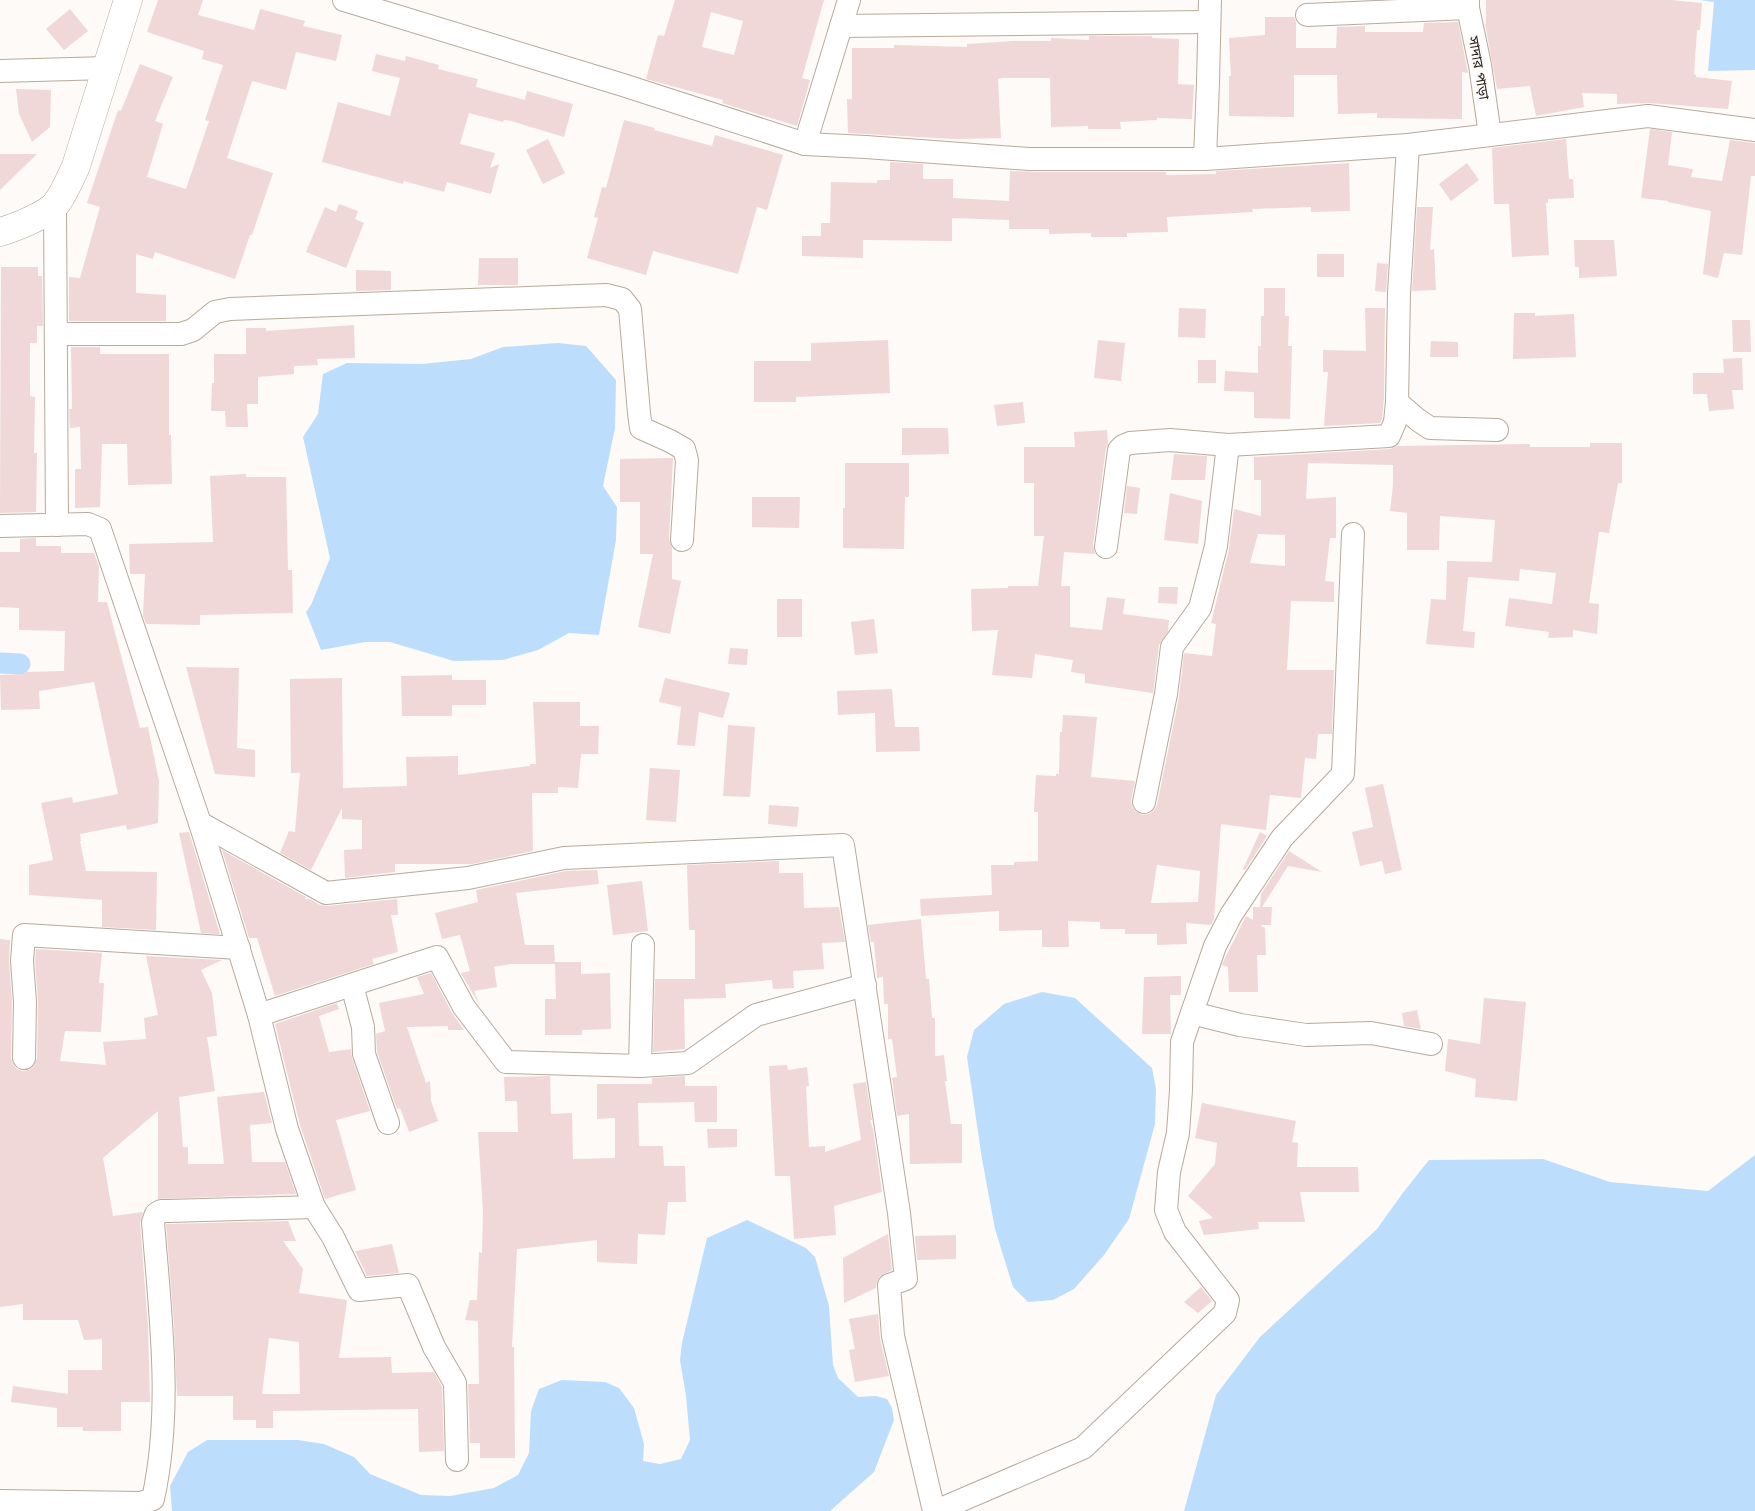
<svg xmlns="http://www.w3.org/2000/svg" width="1755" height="1511" font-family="'DejaVu Sans','Noto Sans Bengali',sans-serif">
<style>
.water{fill:#bcdefc}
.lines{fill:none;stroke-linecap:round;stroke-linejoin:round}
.canal{stroke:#bcdefc;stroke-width:21}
.building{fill:#efd8d7;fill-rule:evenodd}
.minor-casing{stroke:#b8aa9c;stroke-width:24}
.primary-casing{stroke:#b8aa9c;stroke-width:29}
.minor{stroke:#fff;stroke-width:22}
.primary{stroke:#fff;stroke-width:28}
.labels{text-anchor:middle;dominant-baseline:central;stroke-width:4;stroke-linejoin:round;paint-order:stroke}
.street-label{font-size:14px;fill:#27211c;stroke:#fdfaf7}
</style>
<rect width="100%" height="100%" fill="#fdfaf7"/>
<g class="water">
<polygon points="1699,0 1755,0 1755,70 1708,71 1714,2"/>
<polygon points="558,343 586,346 616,380 615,428 603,486 617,507 616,540 599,635 569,633 538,650 503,660 454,661 390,642 365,642 321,650 306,612 311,605 330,558 303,437 318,414 323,374 347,363 422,364 471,359 503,347"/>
<polygon points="1042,992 1075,998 1152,1068 1156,1089 1155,1124 1129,1219 1104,1255 1074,1289 1053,1300 1028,1302 1013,1287 995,1229 982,1159 967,1057 974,1030 1004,1004"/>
<polygon points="1755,1155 1755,1511 1184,1511 1216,1395 1260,1337 1377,1229 1402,1194 1429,1160 1543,1159 1610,1182 1708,1191"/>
<polygon points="747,1220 806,1248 815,1257 829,1306 833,1365 838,1378 858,1397 876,1396 887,1399 892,1408 894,1420 874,1472 830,1511 172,1511 170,1486 188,1452 207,1440 298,1440 324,1444 354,1457 370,1474 421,1495 450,1496 494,1488 518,1475 529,1453 531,1411 539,1389 562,1380 605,1382 619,1388 634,1408 644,1444 643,1461 660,1464 681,1459 690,1440 686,1396 680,1360 682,1343 707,1238"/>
</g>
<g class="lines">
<polyline class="canal" points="0,663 20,664"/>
</g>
<g class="building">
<polygon points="158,0 203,0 198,15 254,30 260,9 305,21 303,26 342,35 336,61 296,52 286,90 252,81 227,158 273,173 252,235 250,235 235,279 155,252 153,259 136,254 136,293 166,295 166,321 69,321 69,277 80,278 100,207 87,203 118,110 121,111 140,64 173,77 155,121 163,124 147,177 186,189 209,121 205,120 223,65 202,59 204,51 147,32"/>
<path d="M675 0H824L802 78 810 80 797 126 722 103 723 100 646 79 658 35 664 36ZM711 12 743 21 734 55 702 47Z"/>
<polygon points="1486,0 1670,0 1702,3 1700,30 1697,30 1694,74 1696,75 1696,77 1732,81 1728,109 1649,103 1617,104 1617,94 1582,93 1584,107 1536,116 1530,86 1497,89 1485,24 1486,24"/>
<polygon points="70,9 88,31 64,50 46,29"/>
<polygon points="1265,17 1294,17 1296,22 1296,48 1336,48 1337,27 1365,26 1365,32 1423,32 1424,23 1458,22 1468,73 1462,72 1462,119 1377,118 1377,113 1338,114 1337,75 1294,75 1294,117 1229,116 1229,76 1231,76 1229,38 1265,35"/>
<polygon points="1089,36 1152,36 1152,38 1179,39 1178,84 1194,85 1192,119 1157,118 1157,120 1120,122 1121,129 1088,129 1088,126 1051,127 1050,78 1003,78 998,79 1001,138 954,139 848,133 847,99 852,99 852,48 894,48 894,45 967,47 967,44 1013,41 1051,41 1051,38 1089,40"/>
<polygon points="376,54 405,61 406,56 439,65 438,69 478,79 476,87 525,100 527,91 573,104 564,137 511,121 504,120 503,122 469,113 460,144 495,153 490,168 499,164 491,194 447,182 444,192 404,181 403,184 322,162 338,102 390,116 400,78 372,71"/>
<polygon points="16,89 51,90 50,127 32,142 19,114"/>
<polygon points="624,120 655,128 654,130 712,146 715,135 783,155 767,210 757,207 738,274 653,251 646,275 587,258 598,218 594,217 602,187 606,188"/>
<polygon points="1650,129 1672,132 1668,165 1693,169 1691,177 1722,181 1730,140 1755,143 1755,176 1751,176 1742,255 1724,253 1718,278 1703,274 1711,211 1668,202 1668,201 1641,198"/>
<polygon points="548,139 565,173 543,184 526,150"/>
<polygon points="1566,139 1569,179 1573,179 1574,198 1548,199 1548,203 1546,203 1549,255 1512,257 1509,204 1494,204 1492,148"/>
<polygon points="0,154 37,154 0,190"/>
<polygon points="890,162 923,164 923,179 953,179 953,198 1009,201 1010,171 1041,172 1166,172 1166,175 1216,174 1216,171 1349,163 1350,211 1311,212 1311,207 1252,209 1253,212 1167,217 1168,232 1127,233 1127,237 1091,237 1091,233 1049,234 1049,229 1009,229 1009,220 952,218 952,241 863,240 863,258 802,256 802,236 821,236 821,223 830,223 831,182 877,183 877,180 890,180"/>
<polygon points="1467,163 1479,180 1451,201 1439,184"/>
<polygon points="339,204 358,211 355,219 364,223 346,268 306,252 325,207 336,212"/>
<polygon points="1417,207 1433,207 1430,250 1434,249 1436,290 1412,291"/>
<polygon points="1574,240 1614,240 1617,276 1579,278 1579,267 1575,267"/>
<rect x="1317" y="254" width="27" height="23"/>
<polygon points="479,258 518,258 518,285 478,285"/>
<polygon points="1377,263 1388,264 1386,292 1375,291"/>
<polygon points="1,267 38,267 38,276 42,276 43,326 37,326 37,343 30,343 30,396 35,397 34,453 37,453 36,512 0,513"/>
<polygon points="356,270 391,271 391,290 356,291"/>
<polygon points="1264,288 1285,288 1285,316 1289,316 1288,346 1292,346 1290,419 1254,418 1254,392 1224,391 1225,371 1258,373 1258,346 1261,346 1261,316 1264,316"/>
<polygon points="1179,308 1206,309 1205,338 1178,337"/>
<polygon points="1365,308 1385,308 1384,398 1382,419 1380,423 1324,426 1328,372 1323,372 1323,350 1366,351"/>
<polygon points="1514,313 1535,313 1535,316 1574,314 1576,357 1513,359"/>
<polygon points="1732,320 1750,320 1751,352 1733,352"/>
<polygon points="354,325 355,358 317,359 318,365 294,366 294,374 258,377 258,404 247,404 248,427 226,427 225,411 211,411 212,383 214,383 214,354 246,354 246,328 266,328 266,331"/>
<polygon points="888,340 890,393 796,397 796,402 754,402 754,361 811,361 811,343"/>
<polygon points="1098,340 1125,343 1121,381 1094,378"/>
<polygon points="1431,341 1458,342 1458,357 1430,357"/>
<polygon points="71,347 100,347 100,354 169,354 169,435 171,435 172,484 128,485 127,444 102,444 100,507 75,508 75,469 81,469 80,427 70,428 69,409 72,409"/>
<polygon points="1742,358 1743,390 1732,390 1734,409 1709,411 1707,394 1693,394 1693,373 1724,373 1723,359"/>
<rect x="1198" y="360" width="18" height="23"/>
<polygon points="1023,402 1025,423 997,426 994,405"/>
<polygon points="902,428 948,428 949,454 902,455"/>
<polygon points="1107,430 1108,444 1106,448 1093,545 1095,554 1064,552 1061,586 1070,586 1070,627 1102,630 1107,597 1125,599 1123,614 1169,620 1168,631 1159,645 1153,693 1085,683 1085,674 1071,672 1073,660 1035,654 1032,678 992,675 998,630 972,631 971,589 1008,588 1008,586 1038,586 1044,536 1034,536 1034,483 1024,483 1024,447 1075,447 1074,432"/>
<path d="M1590 443H1622V483H1618L1609 533 1599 532 1589 603 1599 604 1597 634 1573 630V637L1548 638 1549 632 1505 626 1509 598 1552 604 1556 573 1520 569 1519 581 1468 577 1463 631 1475 632 1474 648 1426 644 1431 599 1446 600 1447 561 1492 562 1495 520 1440 516 1439 550H1407V513L1390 511 1393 485V465L1308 463 1306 499 1336 497V538H1330L1325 581 1334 582V602L1291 601 1287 670H1334L1332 734H1318L1316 759 1305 758 1301 798 1270 795 1266 830 1221 824 1214 919 1211 925 1186 923 1187 944 1157 945V934H1125V929H1100V922L1068 921 1069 947H1042V930L999 931V911L921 916 920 899 992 895 991 865H1014V862L1038 861V812H1034L1036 775 1056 776V774H1059L1060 732H1062L1063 715 1097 717 1091 777 1135 781 1131 800 1132 807 1135 811 1142 815 1149 814 1154 810 1157 805 1179 697 1184 653 1212 656 1216 624 1211 623 1229 549 1234 509 1261 516V480H1254V457L1390 449 1397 446 1530 444V447H1590ZM1258 534 1285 535V566L1250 563ZM1157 865 1200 871 1198 902 1151 903Z"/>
<polygon points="1174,454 1207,456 1205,480 1171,480"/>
<polygon points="673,458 669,539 672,547 672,579 681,581 670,634 638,627 653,554 640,554 640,502 620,502 620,459"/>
<polygon points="845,463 909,463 909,497 905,497 904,549 843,548 843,508 845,508"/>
<polygon points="246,474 246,477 286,477 288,570 292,570 293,613 200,615 200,625 146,624 143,616 145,574 130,574 129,544 213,542 210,476"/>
<polygon points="1127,486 1140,488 1137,514 1124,513"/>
<polygon points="1170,493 1202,501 1198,544 1164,540"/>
<polygon points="752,497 800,497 799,528 752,527"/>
<polygon points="36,538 36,546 61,546 61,553 94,553 99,566 98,602 107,602 140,728 148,727 159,781 158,823 127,830 126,825 80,834 81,841 80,841 86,871 157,872 156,930 102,927 102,900 29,895 29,865 53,860 41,803 72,797 73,803 118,794 94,682 39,691 40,709 1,710 0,675 25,674 25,672 64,671 65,631 19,630 19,608 0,607 0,552 20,552 20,539"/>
<polygon points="1159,587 1178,587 1177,604 1158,603"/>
<rect x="777" y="599" width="25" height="38"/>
<polygon points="874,619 878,653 855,655 851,622"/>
<polygon points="730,648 748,649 747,665 728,664"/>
<polygon points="186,667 239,668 237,748 255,750 255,777 215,774"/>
<polygon points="452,675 452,680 486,680 486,705 452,705 452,716 402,716 401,676"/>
<polygon points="342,678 343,788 407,786 406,757 458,756 458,775 530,766 530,764 536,764 533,702 580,702 580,726 599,726 598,754 581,754 578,788 558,787 558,793 532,793 533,851 472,864 395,864 395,872 345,878 344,850 362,849 362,820 342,819 342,808 311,870 280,853 289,831 295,832 300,773 291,773 290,679"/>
<polygon points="665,678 730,693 723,718 699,712 695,746 677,745 681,707 659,702"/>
<polygon points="892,689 895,727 919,727 920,751 876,752 875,713 838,715 837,691"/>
<polygon points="728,725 755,727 750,797 723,796"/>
<polygon points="650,768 680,770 676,822 646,820"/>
<polygon points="1383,784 1402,870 1385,874 1382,861 1360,866 1352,832 1373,827 1365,788"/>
<polygon points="769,805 799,807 797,827 768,824"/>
<polygon points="189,832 220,934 201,933 179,833"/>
<polygon points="1260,832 1267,836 1245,870 1243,869"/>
<polygon points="222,850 306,897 305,899 310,899 320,905 327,906 397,899 398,915 391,915 398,952 372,959 374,964 275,996 257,938 249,938"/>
<polygon points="1289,851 1322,872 1288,866 1262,907 1272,907 1271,925 1260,925 1265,928 1266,955 1257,955 1258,992 1229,992 1228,967 1222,965 1224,960 1246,916 1253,920 1253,907 1260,907 1261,894"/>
<polygon points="779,861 779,873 803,873 804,908 839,907 845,942 822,943 824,969 793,971 794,988 773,989 772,980 725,984 726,998 684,999 685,1049 653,1052 655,979 695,979 695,930 689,930 687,865"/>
<polygon points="597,870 599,884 516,893 525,945 554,945 555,964 510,964 494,967 497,987 474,991 480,1006 461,973 470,971 460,935 442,939 435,913 478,902 476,890 566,871"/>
<polygon points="642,881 648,931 613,935 607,885"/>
<polygon points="921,919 926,979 929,979 932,1018 935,1018 935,1056 944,1055 947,1081 945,1081 951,1124 962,1124 962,1163 910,1164 909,1114 897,1116 892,1078 897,1077 892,1039 888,1039 888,1004 884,1004 883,977 877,978 874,942 871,942 868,925"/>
<polygon points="0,939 10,940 9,962 12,1002 11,1058 13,1065 17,1069 23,1071 31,1069 35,1064 37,1058 38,1002 35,961 36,949 102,953 99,983 104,983 101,1032 65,1031 60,1061 106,1065 103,1042 146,1039 144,1018 158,1015 146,956 222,960 201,970 212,993 217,1036 207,1037 215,1091 179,1097 183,1147 188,1147 188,1164 224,1164 217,1097 264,1092 272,1123 250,1125 252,1162 285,1162 296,1194 158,1199 158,1111 103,1158 113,1216 143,1212 140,1223 148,1326 150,1402 121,1402 121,1431 83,1431 83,1427 57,1427 57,1408 11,1402 13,1386 68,1394 68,1370 102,1370 102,1339 84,1340 78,1320 23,1320 23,1304 0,1307"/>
<polygon points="555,962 581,962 581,974 610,973 611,1029 582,1030 582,1035 545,1035 545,999 556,999"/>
<polygon points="431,973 452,1013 464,1030 448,1030 448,1026 407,1027 426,1083 430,1081 431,1101 438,1121 409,1132 400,1108 397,1109 377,1052 376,1034 385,1031 379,1003 424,994 417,977"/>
<polygon points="1181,976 1181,995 1170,995 1171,1034 1142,1034 1144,977"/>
<polygon points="1484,998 1526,1002 1517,1101 1475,1097 1476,1079 1445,1071 1448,1039 1480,1044"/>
<polygon points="337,1003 339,1009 319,1016 329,1052 351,1049 352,1058 370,1111 336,1120 356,1190 325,1199 300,1125 275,1024"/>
<polygon points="1417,1010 1421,1029 1404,1026 1402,1013"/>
<polygon points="787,1065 788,1070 807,1067 809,1086 806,1086 809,1147 825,1146 825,1152 861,1140 853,1084 866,1082 872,1120 870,1120 873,1129 882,1192 834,1206 836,1235 794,1239 790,1176 775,1176 769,1066"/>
<polygon points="550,1076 551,1114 572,1113 573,1159 615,1158 615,1118 597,1119 597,1084 652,1084 652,1078 685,1076 685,1086 717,1086 717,1122 695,1122 694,1102 638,1103 639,1146 663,1146 664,1166 685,1166 686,1202 668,1202 665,1235 638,1234 637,1264 597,1262 597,1240 517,1249 512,1347 514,1347 515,1458 480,1458 480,1443 470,1443 468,1384 479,1384 478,1321 465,1320 470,1300 477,1300 479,1252 482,1253 483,1212 478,1132 518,1132 517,1101 505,1101 504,1077"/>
<polygon points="1202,1103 1296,1121 1292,1142 1298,1143 1297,1167 1358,1167 1359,1192 1300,1192 1305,1222 1258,1222 1259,1229 1204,1235 1199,1221 1213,1218 1188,1196 1215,1164 1217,1143 1195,1138"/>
<polygon points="707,1129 737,1129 737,1147 708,1148"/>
<path d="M288 1221 296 1241H283L303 1269 299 1293 347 1300 339 1358 391 1357 392 1373 434 1372 442 1387 444 1451 419 1452 418 1409 273 1411V1428H256V1420H233V1396H177L174 1325 166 1224ZM269 1338 299 1342 300 1394H262Z"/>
<polygon points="888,1234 892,1270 880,1276 877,1281 876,1288 844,1303 843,1258"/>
<polygon points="956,1235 956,1259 917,1260 915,1236"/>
<polygon points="392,1244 399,1273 367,1276 355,1251"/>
<polygon points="1201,1287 1212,1301 1198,1313 1184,1302"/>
<polygon points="878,1314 880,1339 889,1376 855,1382 849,1350 855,1349 849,1319"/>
</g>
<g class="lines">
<defs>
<g id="minor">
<polyline points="344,0 623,85 805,144 866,147 1029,159 1205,159 1408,145 1648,116 1755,130"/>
<polyline points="1468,0 1468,8 1480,65 1490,135"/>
<polyline points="1307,15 1468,8"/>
<polyline points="841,26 1209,22"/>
<polyline points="0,71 107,68"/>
<polyline points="805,144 849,0"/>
<polyline points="1205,159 1208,82 1210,0"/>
<polyline points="55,206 57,525"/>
<polyline points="57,334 181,334 193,330 215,312 230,309 606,295 622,299 630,309 639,413 641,428 670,441 684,449 687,460 682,540"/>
<polyline points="1397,402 1418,420 1430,428 1497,430"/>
<polyline points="0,526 88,524 100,529 200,823 259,1015 287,1129 314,1207 333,1237 359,1290 408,1285 434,1347 455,1383 457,1460"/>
<polyline points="1106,547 1119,450 1123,446 1130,443 1170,440 1228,445 1389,436 1395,422 1397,402 1399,293 1408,145"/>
<polyline points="1144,802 1166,694 1172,647 1200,608 1216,546 1228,445"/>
<polyline points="200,823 326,893 468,878 564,858 843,845 899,1213 906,1279 889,1285 893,1336 934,1511"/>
<polyline points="352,985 363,1027 364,1054 388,1123"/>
<polyline points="1192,1013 1240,1025 1306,1035 1371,1033 1431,1044"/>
<polyline points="259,1015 437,957 464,1007 506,1062 640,1066 688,1063 756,1015 865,985"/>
<polyline points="24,1058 25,1002 22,961 24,935 239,948"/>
<polyline points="640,1066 643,945"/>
<path d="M0 1501 141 1503 153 1499C173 1408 160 1313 153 1222L156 1214 161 1211H168L314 1207"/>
<polyline points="936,1511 1083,1448 1225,1313 1228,1300 1175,1232 1166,1210 1169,1172 1178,1133 1181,1090 1182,1042 1215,946 1231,915 1282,838 1343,774 1353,534"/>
</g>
<path id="primary" d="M0 232C14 228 47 215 56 204 65 192 70 179 76 166L128 0"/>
</defs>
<use href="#minor" class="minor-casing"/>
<use href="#primary" class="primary-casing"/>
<use href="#minor" class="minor"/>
<use href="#primary" class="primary"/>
</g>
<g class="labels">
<g class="street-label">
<text transform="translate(1479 68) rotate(80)">সাদার পাড়া</text>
</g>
</g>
</svg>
